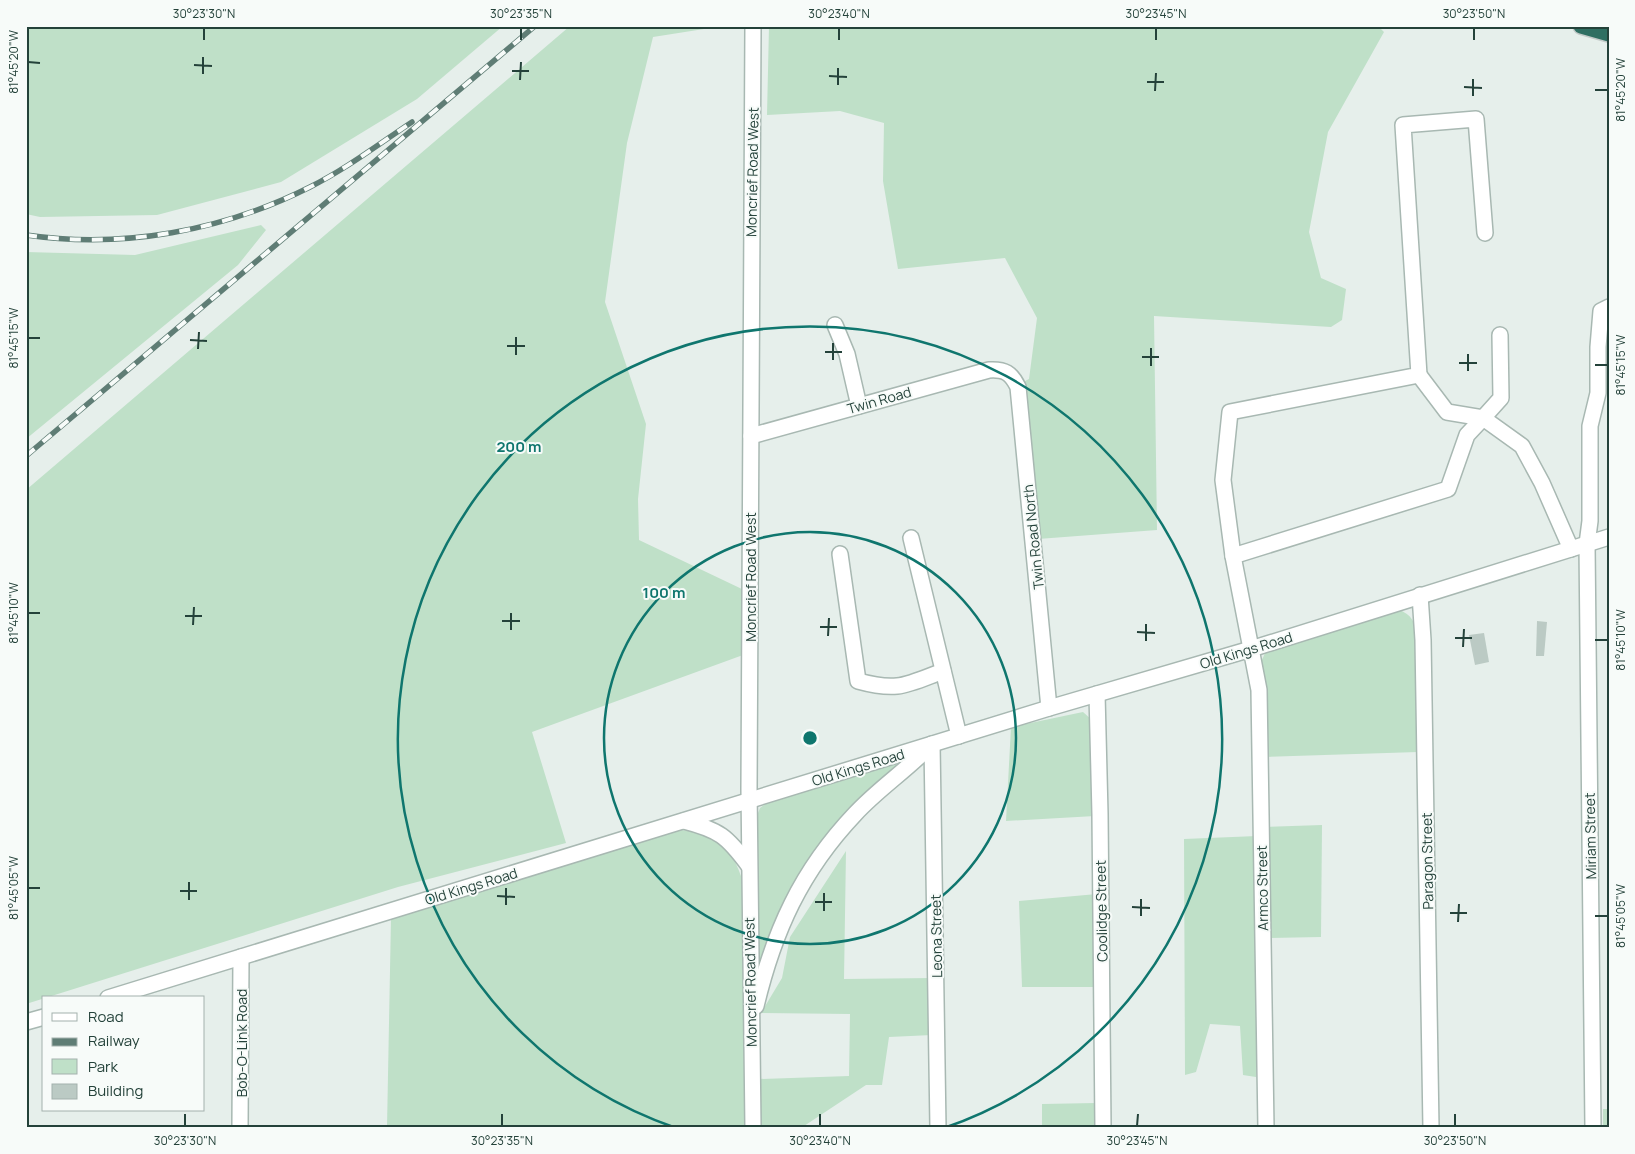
<svg xmlns="http://www.w3.org/2000/svg" width="1635" height="1154" font-family="Manrope,sans-serif">
<style>
.green{fill:#bfe0c8}
.building{fill:#bbcac4}
.lines{fill:none;stroke-linecap:round;stroke-linejoin:round}
.minor-casing{stroke:#a8b8b2;stroke-width:18}
.highway-casing{stroke:#c2cac8;stroke-width:18}
.minor{stroke:#fff;stroke-width:15}
.highway{stroke:#2f6f62;stroke-width:15}
.rail-casing{stroke:#5f7d75;stroke-width:5.5}
.rail{stroke:#f7fbf9;stroke-width:4;stroke-dasharray:11;stroke-linecap:butt}
.ticks{fill:none;stroke:#24423a;stroke-width:2}
.ring{fill:none;stroke:#0f766e;stroke-width:2.5}
.labels{text-anchor:middle;dominant-baseline:central;stroke-width:4;stroke-linejoin:round;paint-order:stroke}
.street-label{font-size:14px;fill:#24423a;stroke:#f7fbf9}
.centre{fill:#0f766e;stroke:#f7fbf9;stroke-width:2.5}
.ring-label{font-size:15px;text-anchor:middle;font-weight:bold;fill:#0f766e;stroke:#f7fbf9;stroke-width:4;stroke-linejoin:round;paint-order:stroke}
.neatline{fill:none;stroke:#24423a;stroke-width:2}
.ticks-label{font-size:12px;text-anchor:middle;fill:#24423a}
</style>
<rect width="100%" height="100%" fill="#e6efeb"/>
<g class="green">
<polygon points="26,26 503,26 417,99 281,182 157,215 40,217 26,214"/>
<polygon points="570,26 723,26 653,37 627,143 605,302 646,424 638,499 639,540 744,590 743,655 532,732 566,843 398,887 26,1004 26,490"/>
<polygon points="769,26 1378,26 1384,32 1328,132 1309,232 1321,278 1346,289 1342,320 1331,327 1154,316 1157,530 1038,539 1023,382 1029,379 1037,318 1005,258 898,269 883,181 884,123 840,111 767,115"/>
<polygon points="261,225 266,230 238,265 26,439 26,252 135,255"/>
<path d="M1396 609C1410 613 1414 620 1418 634V752L1265 757 1261 662 1265 653 1272 648Z"/>
<polygon points="1083,712 1092,720 1095,816 1006,821 1011,727"/>
<polygon points="904,760 849,812 759,973 757,972 756,818 760,808 769,801"/>
<polygon points="1322,825 1321,937 1267,938 1266,827"/>
<path d="M681 830C720 834 731 846 743 882L746 1128H387L391 918Z"/>
<polygon points="1257,836 1256,1077 1243,1075 1240,1026 1210,1024 1196,1072 1185,1075 1184,839"/>
<polygon points="846,851 844,979 932,978 932,1035 889,1037 882,1085 866,1085 801,1128 760,1128 759,1079 849,1076 850,1014 761,1013 782,978 790,937"/>
<polygon points="1097,894 1098,987 1022,987 1019,901"/>
<polygon points="1096,1103 1095,1128 1042,1128 1042,1104"/>
<rect x="1603" y="1109" width="6" height="19"/>
</g>
<g class="building">
<polygon points="1537,621 1547,622 1544,656 1536,656"/>
<polygon points="1484,633 1489,662 1475,665 1469,635"/>
</g>
<g class="lines">
<defs>
<g id="minor">
<polyline points="835,325 847,354 859,406"/>
<polyline points="1419,375 1447,412 1483,418 1501,398 1500,335"/>
<path d="M751 436 989 370C1005 369 1011 373 1018 387L1049 708"/>
<polyline points="911,538 959,736"/>
<path d="M840 554 858 681C898 692 906 685 943 671"/>
<polyline points="1233,556 1448,489 1467,435 1483,418 1522,446 1542,483 1571,549"/>
<polyline points="1420,595 1423,640 1431,1128"/>
<polyline points="1097,694 1100,814 1103,1128"/>
<polyline points="932,744 938,1128"/>
<path d="M684 821C719 830 727 836 749 866"/>
<polyline points="108,998 1049,708 1251,649 1609,537"/>
<path d="M756 1006C774 931 801 871 855 814 878 789 907 770 931 745"/>
<polyline points="26,1022 44,1017"/>
<polyline points="240,1128 241,957"/>
<polyline points="753,1128 749,789 753,26"/>
<polyline points="1266,1128 1259,690 1233,556 1223,480 1230,412 1419,375 1403,125 1476,119 1485,233"/>
<polyline points="1593,1128 1587,544 1590,521 1590,426 1598,393 1598,347 1601,311 1609,307"/>
</g>
<polyline id="highway" points="1581,26 1609,34"/>
</defs>
<use href="#minor" class="minor-casing"/>
<use href="#highway" class="highway-casing"/>
<use href="#minor" class="minor"/>
<use href="#highway" class="highway"/>
<defs>
<g id="rail">
<path d="M26 235C123 249 223 231 310 187 346 169 379 144 412 122"/>
<polyline points="26,456 535,26"/>
</g>
</defs>
<use href="#rail" class="rail-casing"/>
<use href="#rail" class="rail"/>
</g>
<path class="ticks" d="M204 40V28M521 40V28M839 40V28M1156 40V28M1474 40V28M28 62 40 63M194 65 212 66M512 71H529M203 74V57M829 76 847 77M520 80 521 62M1147 82H1164M838 85V68M1464 87 1482 88M1595 90H1608M1155 91 1156 73M1473 96V79M28 338H40M190 340 207 341M507 346H525M198 349 199 332M825 352H842M516 355V337M1142 357H1159M833 360V343M1459 363H1477M1595 365H1608M1151 366V348M1468 371V354M28 613H40M185 616H202M502 621H520M193 625 194 607M820 627H837M511 630V613M1137 632 1155 633M828 636 829 618M1455 638H1472M1595 640H1608M1146 641V624M1463 647 1464 629M28 888H40M180 891H197M497 896 515 897M189 900V882M815 902H832M506 905V888M1132 907 1150 908M824 911V893M1450 913H1467M1141 916V899M1595 916H1608M1458 922 1459 904M185 1126V1114M502 1126V1114M820 1126V1114M1137 1126 1138 1114M1455 1126V1114"/>
<g class="ring">
<circle cx="810" cy="738" r="206"/>
<path d="M676 1128A412 412 0 1 1 944 1128"/>
</g>
<g class="labels">
<g class="street-label">
<text transform="translate(752 172) rotate(-89)">Moncrief Road West</text>
<text transform="translate(879 400) rotate(-16)">Twin Road</text>
<text transform="translate(1033 537) rotate(-96)">Twin Road North</text>
<text transform="translate(750 577) rotate(-90)">Moncrief Road West</text>
<text transform="translate(1246 650) rotate(-17)">Old Kings Road</text>
<text transform="translate(858 767) rotate(-17)">Old Kings Road</text>
<text transform="translate(1590 836) rotate(-91)">Miriam Street</text>
<text transform="translate(1427 861) rotate(-91)">Paragon Street</text>
<text transform="translate(471 886) rotate(-17)">Old Kings Road</text>
<text transform="translate(1262 888) rotate(-91)">Armco Street</text>
<text transform="translate(1101 911) rotate(-91)">Coolidge Street</text>
<text transform="translate(936 936) rotate(-91)">Leona Street</text>
<text transform="translate(750 982) rotate(-91)">Moncrief Road West</text>
<text transform="translate(241 1043) rotate(-90)">Bob-O-Link Road</text>
</g>
</g>
<circle cx="810" cy="738" r="8" class="centre"/>
<g class="ring-label">
<text x="519" y="452">200 m</text>
<text x="664" y="598">100 m</text>
</g>
<rect width="1635" height="1154" fill="none" stroke="#f7fbf9" stroke-width="55"/>
<rect x="42" y="996" width="162" height="115" fill="#f7fbf9" stroke="#a3b1ad"/>
<rect x="52" y="1013" width="25" height="8" fill="#ffffff" stroke="#a3b1ad"/>
<text x="88" y="1022" font-size="15" fill="#24423a">Road</text>
<rect x="52" y="1038" width="25" height="8" fill="#5f7d75" stroke="#a3b1ad"/>
<text x="88" y="1046" font-size="15" fill="#24423a">Railway</text>
<rect x="52" y="1059" width="25" height="15" fill="#bfe0c8" stroke="#a3b1ad"/>
<text x="88" y="1072" font-size="15" fill="#24423a">Park</text>
<rect x="52" y="1084" width="25" height="15" fill="#bbcac4" stroke="#a3b1ad"/>
<text x="88" y="1096" font-size="15" fill="#24423a">Building</text>
<rect x="28" y="28" width="1580" height="1098" class="neatline"/>
<g class="ticks-label">
<text x="204" y="18">30°23'30"N</text>
<text x="521" y="18">30°23'35"N</text>
<text x="839" y="18">30°23'40"N</text>
<text x="1156" y="18">30°23'45"N</text>
<text x="1474" y="18">30°23'50"N</text>
<text transform="translate(14 62) rotate(-90)" y="4">81°45'20"W</text>
<text transform="translate(1621 90) rotate(-90)" y="4">81°45'20"W</text>
<text transform="translate(14 338) rotate(-90)" y="4">81°45'15"W</text>
<text transform="translate(1621 365) rotate(-90)" y="4">81°45'15"W</text>
<text transform="translate(14 613) rotate(-90)" y="4">81°45'10"W</text>
<text transform="translate(1621 640) rotate(-90)" y="4">81°45'10"W</text>
<text transform="translate(14 888) rotate(-90)" y="4">81°45'05"W</text>
<text transform="translate(1621 916) rotate(-90)" y="4">81°45'05"W</text>
<text x="185" y="1145">30°23'30"N</text>
<text x="502" y="1145">30°23'35"N</text>
<text x="820" y="1145">30°23'40"N</text>
<text x="1137" y="1145">30°23'45"N</text>
<text x="1455" y="1145">30°23'50"N</text>
</g>
</svg>
